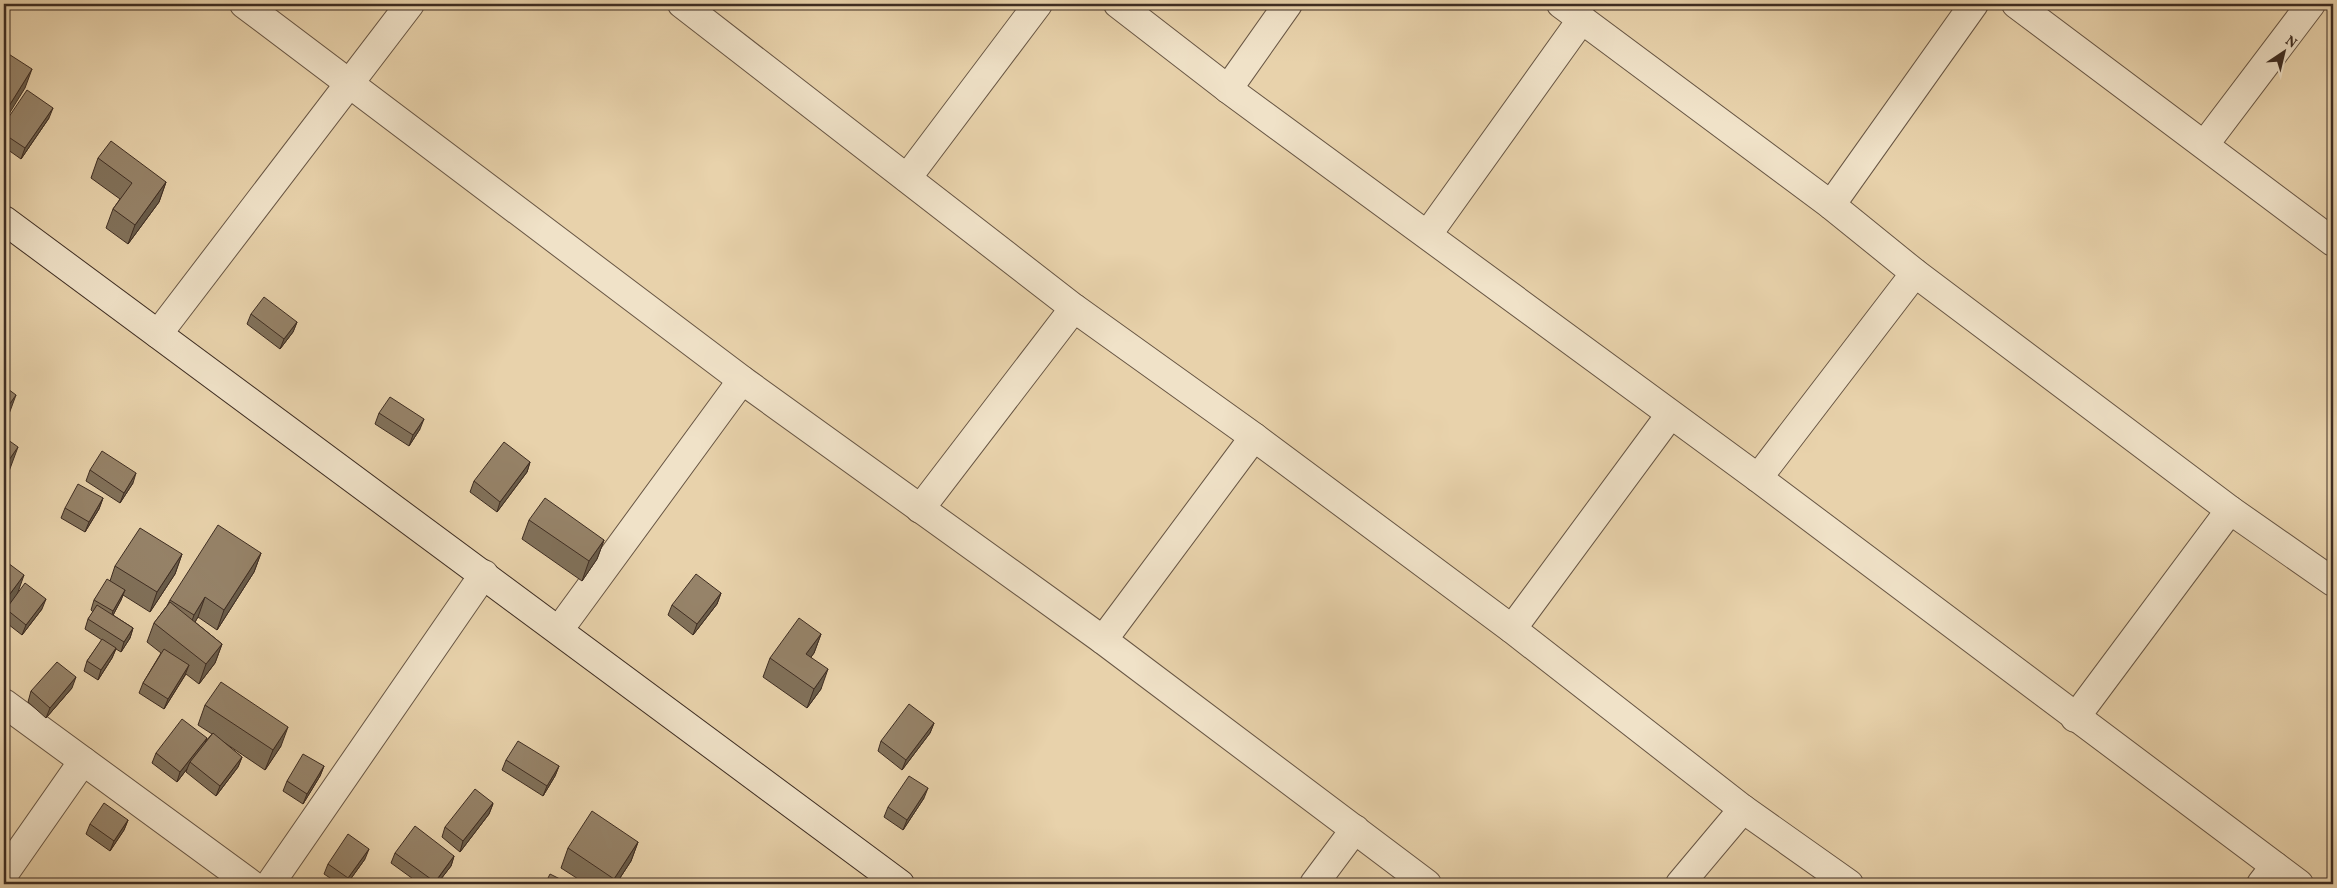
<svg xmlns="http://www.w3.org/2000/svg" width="2337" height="888" font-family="Vollkorn,serif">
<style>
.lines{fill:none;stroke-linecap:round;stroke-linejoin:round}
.street-casing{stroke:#685644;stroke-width:30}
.secondary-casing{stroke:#3e2d22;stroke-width:30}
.street{stroke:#f0e2c8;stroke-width:28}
.secondary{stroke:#f0e2c8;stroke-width:28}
.wall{fill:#81715a;stroke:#3e2d22}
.shaded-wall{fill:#695c4a;stroke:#3e2d22}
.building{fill:#968369;stroke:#3e2d22}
</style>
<rect width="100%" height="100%" fill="#e8d2ab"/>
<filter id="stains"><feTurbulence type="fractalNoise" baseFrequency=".004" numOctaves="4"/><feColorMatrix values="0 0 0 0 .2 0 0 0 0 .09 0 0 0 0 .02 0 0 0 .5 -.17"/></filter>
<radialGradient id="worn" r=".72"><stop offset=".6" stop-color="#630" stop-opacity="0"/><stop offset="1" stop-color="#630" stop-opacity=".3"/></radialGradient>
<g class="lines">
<defs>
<g id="street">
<polyline points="244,4 742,380 1103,640 1427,884"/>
<polyline points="682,4 1074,308 1254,437 1512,629 1743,809 1849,884"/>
<polyline points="1118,4 1228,89 1758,478 2299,884"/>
<polyline points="1561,4 1831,205 1915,273 2230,510 2333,582"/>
<polyline points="2016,4 2333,242"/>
<polyline points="1228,89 1288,4"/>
<polyline points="2205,144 2311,4"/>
<polyline points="907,178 1038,4"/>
<polyline points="1831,205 1974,4"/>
<polyline points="1428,234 1582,19"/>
<polyline points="158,334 410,4"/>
<polyline points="1758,478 1915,273"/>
<polyline points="920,509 1074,308"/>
<polyline points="1512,629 1670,415"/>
<polyline points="559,630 742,380"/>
<polyline points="1103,640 1254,437"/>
<polyline points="4,703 251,884"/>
<polyline points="2075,718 2230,510"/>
<polyline points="4,874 83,761"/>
<polyline points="270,884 484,574"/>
<polyline points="1314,884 1355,829"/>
<polyline points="1680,884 1743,809"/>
<polyline points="2261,884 2275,866"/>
</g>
<polyline id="secondary" points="4,220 900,884"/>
</defs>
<use href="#street" class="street-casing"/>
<use href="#secondary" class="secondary-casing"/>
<use href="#street" class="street"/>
<use href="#secondary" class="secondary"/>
</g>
<g class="wall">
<polygon points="49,118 21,159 4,147 4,124"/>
<polygon points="98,158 166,182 159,202 128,244 106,228 113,209 120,199 91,178"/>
<polygon points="251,314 297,322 293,332 280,349 247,324"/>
<polygon points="379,413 420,429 409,446 375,424"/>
<polygon points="530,462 527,472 497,512 470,492 474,481"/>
<polygon points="90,470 133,483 120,503 86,481"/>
<polygon points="103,498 99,509 85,532 61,518 65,508"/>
<polygon points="529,520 604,540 597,559 582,581 522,539"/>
<polygon points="261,553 254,572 217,630 198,617 195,622 222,644 215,663 199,684 186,674 164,709 139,693 143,683 161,653 147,642 154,623 167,606 170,600"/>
<polygon points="182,554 175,574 150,612 123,595 121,600 113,615 133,628 130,638 121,652 116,649 112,658 98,680 84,671 87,661 102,640 85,629 88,619 93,612 91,610 94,600 110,581 115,566"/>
<polygon points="4,560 17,594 42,609 22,635 4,621 4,614 5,610 4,612"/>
<polygon points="721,593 717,604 693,635 668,615 672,605"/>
<polygon points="821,634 814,653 811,657 821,689 807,708 763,677 770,658"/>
<polygon points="72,688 46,718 28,702 31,691"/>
<polygon points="205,705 281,746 265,770 222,741 242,757 238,767 216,796 186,772 187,769 177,782 152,763 156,753 205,742 212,734 198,725"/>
<polygon points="934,723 930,733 902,770 878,751 881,741"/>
<polygon points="506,760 559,766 555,776 543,796 502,770"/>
<polygon points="324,766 320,776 303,804 283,791 287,781"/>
<polygon points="924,798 903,830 884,817 888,807"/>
<polygon points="493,804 489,814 460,852 442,837 445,827"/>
<polygon points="128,820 124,830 110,851 86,834 90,824"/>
<polygon points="638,842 631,861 616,884 586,884 561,868 568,848"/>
<polygon points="395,853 454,856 451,866 437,884 420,884 391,863"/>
<polygon points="365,859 347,884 339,884 324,874 328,864"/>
</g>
<g class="shaded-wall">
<polygon points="32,69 25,88 4,122 4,114"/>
<polygon points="53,108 49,118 21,159 25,148"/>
<polygon points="166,182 159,202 128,244 135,225"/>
<polygon points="297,322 293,332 280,349 284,339"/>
<polygon points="16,395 6,422 4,426 4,412"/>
<polygon points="424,419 420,429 409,446 413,435"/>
<polygon points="18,447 8,474 4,480 4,467"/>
<polygon points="530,462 527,472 497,512 500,502"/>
<polygon points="136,473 133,483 120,503 124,493"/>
<polygon points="103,498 99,509 85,532 89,522"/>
<polygon points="604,540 597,559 582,581 589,561"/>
<polygon points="261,553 254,572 217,630 224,610"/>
<polygon points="182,554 175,574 150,612 157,592"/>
<polygon points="24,575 17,595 4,612 4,602"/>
<polygon points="125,590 121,600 110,621 113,611"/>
<polygon points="721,593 717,604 693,635 697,624"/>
<polygon points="205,597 198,617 187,635 194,615"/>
<polygon points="46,599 42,609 22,635 26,625"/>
<polygon points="133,628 130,638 121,652 124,642"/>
<polygon points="821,634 814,653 799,673 806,654"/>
<polygon points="222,644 215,663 199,684 206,664"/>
<polygon points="116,648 112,658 98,680 101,670"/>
<polygon points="189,665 185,675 164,709 168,699"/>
<polygon points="828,669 821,689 807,708 814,689"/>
<polygon points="76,677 72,688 46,718 50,708"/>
<polygon points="934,723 930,733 902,770 906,760"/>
<polygon points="288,727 281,746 265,770 273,750"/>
<polygon points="207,738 203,749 190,762 187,769 177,782 180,772"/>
<polygon points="242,757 238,767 216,796 220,786"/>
<polygon points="324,766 320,776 303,804 307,794"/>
<polygon points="559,766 555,776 543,796 547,786"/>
<polygon points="928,788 924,798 903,830 907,820"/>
<polygon points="493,803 489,814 460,852 463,841"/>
<polygon points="128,820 124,830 110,851 114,841"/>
<polygon points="638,842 631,861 616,884 612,884 614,879"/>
<polygon points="369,849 365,859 347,884 346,884 348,878"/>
<polygon points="454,856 451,866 437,884 434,884"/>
</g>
<g class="building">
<polygon points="4,51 32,69 4,114"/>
<polygon points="27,90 53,108 25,148 4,134 4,124"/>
<polygon points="111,141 166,182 135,225 113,209 132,183 98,158"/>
<polygon points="264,297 297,322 284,339 251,314"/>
<polygon points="4,386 16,395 4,412"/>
<polygon points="390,397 424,419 413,435 379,413"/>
<polygon points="4,437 18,447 4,467"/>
<polygon points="504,442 530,462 500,502 474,481"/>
<polygon points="102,451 136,473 124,493 90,470"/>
<polygon points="78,484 103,498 89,522 65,508"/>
<polygon points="545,498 604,540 589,561 529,520"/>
<polygon points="218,525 261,553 224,610 205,597 194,615 170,600"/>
<polygon points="140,528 182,554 157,592 115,566"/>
<polygon points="4,560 24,575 4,602"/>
<polygon points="696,574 721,593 697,624 672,605"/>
<polygon points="107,579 125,590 113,611 94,600"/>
<polygon points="25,583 46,599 26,625 6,609"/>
<polygon points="170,602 222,644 206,664 154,623"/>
<polygon points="97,605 133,628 124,642 88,619"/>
<polygon points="799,618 821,634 806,654 828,669 814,689 770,658"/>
<polygon points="102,639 116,648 101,670 87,661"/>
<polygon points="164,649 189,665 168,699 143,683"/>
<polygon points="57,662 76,677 50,708 31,691"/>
<polygon points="221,682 288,727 273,750 205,705"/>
<polygon points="909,704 934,723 906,760 881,741"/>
<polygon points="182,719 207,738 180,772 156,753"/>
<polygon points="213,733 242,757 220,786 190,762"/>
<polygon points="518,741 559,766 547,786 506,760"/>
<polygon points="303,754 324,766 307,794 287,781"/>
<polygon points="909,776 928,788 907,820 888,807"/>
<polygon points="475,789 493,803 463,841 445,827"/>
<polygon points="104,803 128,820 114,841 90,824"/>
<polygon points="592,811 638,842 614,879 568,848"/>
<polygon points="415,826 454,856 435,882 395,853"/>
<polygon points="348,834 369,849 348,878 328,864"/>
<polygon points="550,874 568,883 568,884 545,884"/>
</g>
<rect width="2337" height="888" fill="none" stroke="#e8d2ab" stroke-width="20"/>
<rect x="5" y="5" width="2327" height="878" fill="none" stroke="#3e2d22" stroke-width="2.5"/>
<rect x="10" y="10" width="2317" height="868" fill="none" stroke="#3e2d22"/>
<g transform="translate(2284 52) rotate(35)" stroke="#f0e2c8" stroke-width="4" paint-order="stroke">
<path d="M0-4L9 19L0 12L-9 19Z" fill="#3e2d22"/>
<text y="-8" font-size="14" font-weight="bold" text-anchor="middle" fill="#3e2d22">N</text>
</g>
<rect width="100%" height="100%" filter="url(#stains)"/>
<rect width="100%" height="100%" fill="url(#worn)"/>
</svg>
